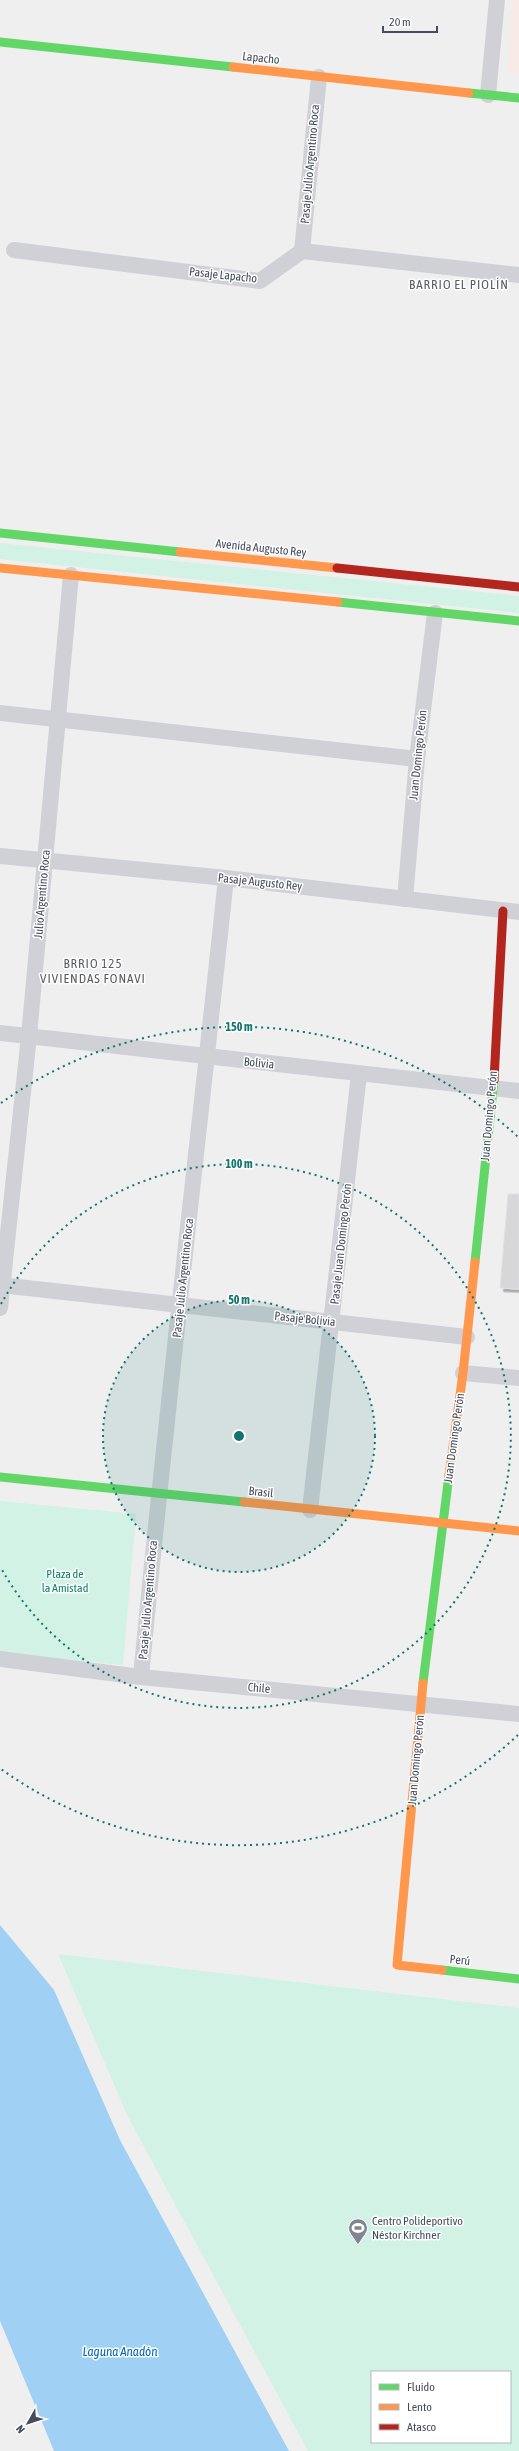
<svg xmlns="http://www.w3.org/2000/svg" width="519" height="2451" font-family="'Asap Condensed',sans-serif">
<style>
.medical{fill:#f8eae4}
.green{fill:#d1f2e5;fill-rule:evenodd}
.water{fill:#a0d1f5}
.building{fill:#d7d7d9;stroke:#e1e1e2;filter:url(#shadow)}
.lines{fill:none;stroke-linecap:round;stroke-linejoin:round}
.street{stroke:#d0d1d6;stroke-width:16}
.fast{stroke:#63d668;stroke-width:9}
.slow{stroke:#ff974d;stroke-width:9}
.jam{stroke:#b3261e;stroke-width:9}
.ring{fill:none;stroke:#0f766e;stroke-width:2;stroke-dasharray:2 4}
.labels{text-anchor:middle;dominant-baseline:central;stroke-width:3;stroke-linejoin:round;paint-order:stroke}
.street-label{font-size:12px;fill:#444c5e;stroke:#fff}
.park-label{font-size:12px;fill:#0c8261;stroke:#fff}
.poi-label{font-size:12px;fill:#444c5e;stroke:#fff;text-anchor:start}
.neighbourhood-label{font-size:13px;letter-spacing:1px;fill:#5a5c64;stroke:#fff}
.water-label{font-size:13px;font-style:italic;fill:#0068b5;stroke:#fff}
.centre{fill:#0f766e;stroke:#fff;stroke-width:2}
.ring-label{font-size:12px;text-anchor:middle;font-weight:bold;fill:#0f766e;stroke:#fff;stroke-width:3;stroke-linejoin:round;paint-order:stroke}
</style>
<defs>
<filter id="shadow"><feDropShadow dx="3.5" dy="3.5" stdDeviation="0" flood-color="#0004"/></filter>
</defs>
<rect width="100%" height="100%" fill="#f0efef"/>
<polygon class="medical" points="512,0 519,0 519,73 508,72"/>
<g class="green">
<polygon points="0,543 519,596 519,613 0,559"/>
<polygon points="0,1501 136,1514 123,1665 0,1653"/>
<path d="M58 1954 519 2008V2451H308L128 2117ZM372 2372H510V2442H372Z"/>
</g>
<polygon class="water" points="0,1925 54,1990 120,2140 289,2451 54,2451 0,2321"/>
<polygon class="building" points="508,1194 519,1194 519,1289 500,1288"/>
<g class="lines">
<g class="street">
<polyline points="488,95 497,0"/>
<polyline points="14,250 260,281 302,251 519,275"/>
<polyline points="302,251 319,77"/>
<polyline points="0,713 417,759"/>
<polyline points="0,856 226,878 519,912"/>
<polyline points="405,899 417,759 435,613"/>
<polyline points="0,1033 519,1091"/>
<polyline points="0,1285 467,1337"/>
<polyline points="0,1308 29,1036 71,575"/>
<polyline points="463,1373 519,1378"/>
<polyline points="310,1510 359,1074"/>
<polyline points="0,1659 141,1677 519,1714"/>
<path d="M141 1677C166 1411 198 1145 226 878"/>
</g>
<g class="fast">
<polyline points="0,42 233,67"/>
<polyline points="469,93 519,98"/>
<polyline points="0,533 180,552"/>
<polyline points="338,602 519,621"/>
<polyline points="475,1262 494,1080"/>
<polyline points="0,1477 244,1502"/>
<polyline points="423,1683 449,1475"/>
<polyline points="442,1970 519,1979"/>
</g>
<g class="slow">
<polyline points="233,67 469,93"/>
<polyline points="180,552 337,568"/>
<polyline points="0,568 338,602"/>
<polyline points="449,1475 463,1373 475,1262"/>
<polyline points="244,1502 519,1531"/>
<polyline points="423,1683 397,1965 442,1970"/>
</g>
<g class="jam">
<polyline points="337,568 519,587"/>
<polyline points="494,1080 503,911"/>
</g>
</g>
<circle cx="239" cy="1436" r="136" fill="#0f766e" fill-opacity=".12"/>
<g class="ring">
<circle cx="239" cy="1436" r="136"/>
<path d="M1 1304A272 272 0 1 1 1 1568"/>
<path d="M518 1735A409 409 0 0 1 1 1769M1 1103A409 409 0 0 1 518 1137"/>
</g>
<defs>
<symbol id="stadium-pin" viewBox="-11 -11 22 30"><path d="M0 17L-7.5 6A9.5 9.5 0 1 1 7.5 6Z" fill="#808591" stroke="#fff"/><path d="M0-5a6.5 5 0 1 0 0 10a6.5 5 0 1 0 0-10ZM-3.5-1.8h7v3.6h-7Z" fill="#fff"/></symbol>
</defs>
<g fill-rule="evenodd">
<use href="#stadium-pin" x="347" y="2217" width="22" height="30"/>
</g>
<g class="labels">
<g class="street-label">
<text transform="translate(261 58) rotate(6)">Lapacho</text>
<text transform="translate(310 164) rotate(-85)">Pasaje Julio Argentino Roca</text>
<text transform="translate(223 275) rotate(6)">Pasaje Lapacho</text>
<text transform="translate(261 548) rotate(6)">Avenida Augusto Rey</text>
<text transform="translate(418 755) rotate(-84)">Juan Domingo Perón</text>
<text transform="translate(260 882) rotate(6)">Pasaje Augusto Rey</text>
<text transform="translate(42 894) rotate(-85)">Julio Argentino Roca</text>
<text transform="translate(259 1063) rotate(6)">Bolivia</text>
<text transform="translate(489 1116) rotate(-85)">Juan Domingo Perón</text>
<text transform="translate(341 1244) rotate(-84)">Pasaje Juan Domingo Perón</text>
<text transform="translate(183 1278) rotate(-84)">Pasaje Julio Argentino Roca</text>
<text transform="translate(305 1319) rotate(6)">Pasaje Bolivia</text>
<text transform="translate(454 1438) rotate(-82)">Juan Domingo Perón</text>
<text transform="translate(261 1492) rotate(6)">Brasil</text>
<text transform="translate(148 1600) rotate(-85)">Pasaje Julio Argentino Roca</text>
<text transform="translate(259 1688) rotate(5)">Chile</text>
<text transform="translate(416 1760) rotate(-85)">Juan Domingo Perón</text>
<text transform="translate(460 1960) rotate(6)">Perú</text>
</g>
<g class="park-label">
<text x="65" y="1574">Plaza de<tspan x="65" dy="14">la Amistad</tspan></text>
</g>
<g class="poi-label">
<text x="372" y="2221">Centro Polideportivo<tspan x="372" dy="14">Néstor Kirchner</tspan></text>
</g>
<g class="neighbourhood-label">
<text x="459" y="284">BARRIO EL PIOLÍN</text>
<text x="93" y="963">BRRIO 125<tspan x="93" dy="15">VIVIENDAS FONAVI</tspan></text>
</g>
<g class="water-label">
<text x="120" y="2351">Laguna Anadón</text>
</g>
</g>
<circle cx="239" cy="1436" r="6" class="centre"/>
<g class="ring-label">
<text x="239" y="1031">150 m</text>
<text x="239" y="1168">100 m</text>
<text x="239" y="1304">50 m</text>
</g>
<rect x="371" y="2371" width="140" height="72" fill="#ffffff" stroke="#b4b7bf"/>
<rect x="379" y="2384" width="20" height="6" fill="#63d668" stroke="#b4b7bf"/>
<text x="407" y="2391" font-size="12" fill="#444c5e">Fluido</text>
<rect x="379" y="2404" width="20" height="6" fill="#ff974d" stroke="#b4b7bf"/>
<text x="407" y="2411" font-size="12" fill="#444c5e">Lento</text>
<rect x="379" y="2424" width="20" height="6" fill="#b3261e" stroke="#b4b7bf"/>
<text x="407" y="2431" font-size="12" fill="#444c5e">Atasco</text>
<g transform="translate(28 2423) rotate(231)" stroke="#ffffff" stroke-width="3" paint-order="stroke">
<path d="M0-3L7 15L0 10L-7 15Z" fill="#444c5e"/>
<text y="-6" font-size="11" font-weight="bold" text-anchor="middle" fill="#444c5e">N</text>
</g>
<path d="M383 26v6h54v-6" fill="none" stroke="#444c5e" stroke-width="2"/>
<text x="389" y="26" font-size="12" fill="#444c5e" stroke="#ffffff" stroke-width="3" paint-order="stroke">20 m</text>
</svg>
